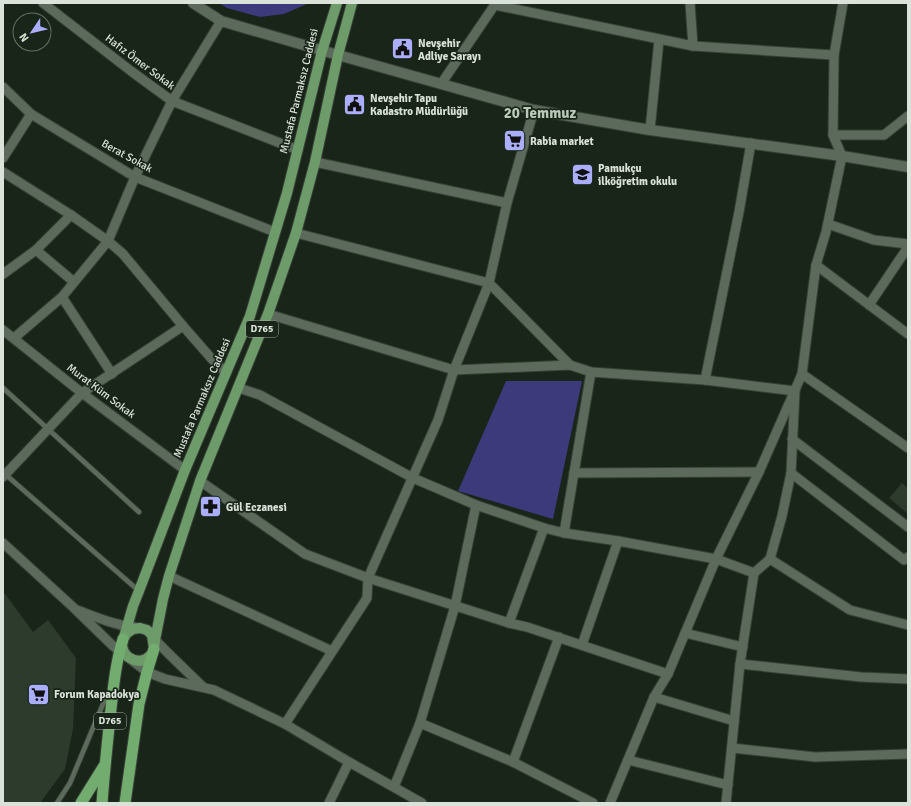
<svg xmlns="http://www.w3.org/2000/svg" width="911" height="806" font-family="Signika,sans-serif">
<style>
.green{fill:#3c3a7a}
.building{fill:#2d3b2c}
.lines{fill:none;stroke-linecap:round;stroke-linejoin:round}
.service-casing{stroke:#374137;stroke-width:6}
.minor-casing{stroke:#374137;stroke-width:11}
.tertiary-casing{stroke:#374137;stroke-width:12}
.primary-casing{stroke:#374137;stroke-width:12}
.trunk-casing{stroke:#374137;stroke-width:13}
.service{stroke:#5c6a5b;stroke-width:4.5}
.minor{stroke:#5c6a5b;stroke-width:9}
.tertiary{stroke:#5c6a5b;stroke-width:10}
.primary{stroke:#6d9c6a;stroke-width:10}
.trunk{stroke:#73ac6f;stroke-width:11}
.labels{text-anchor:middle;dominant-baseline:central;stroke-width:3.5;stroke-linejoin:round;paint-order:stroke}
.shield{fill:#192518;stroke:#a0a99f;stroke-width:1}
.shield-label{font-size:10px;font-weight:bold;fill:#dae2d9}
.poi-label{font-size:11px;font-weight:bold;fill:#dae2d9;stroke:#192518;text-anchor:start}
.street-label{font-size:11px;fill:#dae2d9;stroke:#192518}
.district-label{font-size:15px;font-weight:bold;fill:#b9c9b8;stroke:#192518}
</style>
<rect width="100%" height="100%" fill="#192518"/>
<g class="green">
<polygon points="219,3 309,3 284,14 260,17 227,8"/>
<polygon points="506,381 582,381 553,519 458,491"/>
</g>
<g class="building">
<polygon points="902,483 908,488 908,514 889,498"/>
<polygon points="3,591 33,632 48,620 76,658 73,729 65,769 40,803 3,803"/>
</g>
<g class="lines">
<defs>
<g id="service">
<polyline points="3,388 139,512"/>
<polyline points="5,474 139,591"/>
<polyline points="57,803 70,783 103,704 109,695"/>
</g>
<g id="minor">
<polyline points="43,3 131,71 172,101 298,150"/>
<polyline points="690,3 693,46"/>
<polyline points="495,5 693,46 834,55"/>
<polyline points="441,84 496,3"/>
<polyline points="3,87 31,114 135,177 275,232"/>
<polyline points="650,130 659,40"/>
<polyline points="833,135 884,135 908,116"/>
<polyline points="751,143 739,212 705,380 795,391 791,473 782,516 770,559"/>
<polyline points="3,158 31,114"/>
<polyline points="315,162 507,203"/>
<polyline points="3,172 71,215 108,241 123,254 183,326 211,358 226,373"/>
<polyline points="828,224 874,240 908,244"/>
<polyline points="296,233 489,283 570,365"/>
<polyline points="36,250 74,282"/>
<polyline points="816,265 908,334"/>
<polyline points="3,274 36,250 71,215"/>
<polyline points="62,297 112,374"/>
<polyline points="869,305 908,247"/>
<polyline points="268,314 454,370 570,365 591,372 705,380"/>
<polyline points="3,330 82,393 185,470"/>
<polyline points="14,338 62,297 108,241 135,177 172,101 221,21"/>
<polyline points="802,374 908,448"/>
<polyline points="239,388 260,395 413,478 476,505 544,528 564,533 618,541 716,559 754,573 770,559 850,610 908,625"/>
<polyline points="792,439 908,527"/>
<polyline points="574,473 591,372"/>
<polyline points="791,473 904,560 908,557"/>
<polyline points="3,477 82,393 183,326"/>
<polyline points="200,481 305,554 368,578 509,623 527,627 668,674"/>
<polyline points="564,533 574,473 759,472"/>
<polyline points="3,543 74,608 113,646 147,672 165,679 214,690 285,724 349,762 422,803"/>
<polyline points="169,576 332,651"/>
<path d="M77 610C96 617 114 625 134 627"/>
<polyline points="509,623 544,528"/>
<polyline points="685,633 743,647"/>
<polyline points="152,635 155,640 172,657 203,687"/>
<polyline points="582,645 618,541"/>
<polyline points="740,664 861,677 908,679"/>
<polyline points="654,697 734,721"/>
<polyline points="420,723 513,762 593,803"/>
<polyline points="285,724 367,598 368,578 438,420 454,370 489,283 507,203 534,110"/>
<polyline points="732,748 815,757 908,754"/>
<polyline points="628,760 728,785"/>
<polyline points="513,762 559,637"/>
<polyline points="394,787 420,723 455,606 476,505"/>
<polyline points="329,803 349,762"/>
<polyline points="610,803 654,697 668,674 716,559 759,472 802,374 816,265 826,232 842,156 833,135 834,55 843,3"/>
<polyline points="726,803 740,664 754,573"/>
</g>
<polyline id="tertiary" points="193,3 221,21 338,55 534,110 650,130 842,156 908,167"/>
<g id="primary">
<polyline points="124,637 133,606 139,591 185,470 250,316 287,193 322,51 337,3"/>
<polyline points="154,649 152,635 147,630 140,628 133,629 127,633 123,639 122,646 124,652 128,657 134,660 140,661 146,659 151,655 154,649 155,640 163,599 169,576 200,481 268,314 296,233 315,162 338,55 352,3"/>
</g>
<g id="trunk">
<polyline points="81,803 104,766"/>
<path d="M102 803C104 775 107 746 110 718 113 691 115 665 123 639"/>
<polyline points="125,803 139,704 147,672 154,649"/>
</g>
</defs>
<use href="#service" class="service-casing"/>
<use href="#minor" class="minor-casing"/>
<use href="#tertiary" class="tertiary-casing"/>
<use href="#primary" class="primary-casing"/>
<use href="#trunk" class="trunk-casing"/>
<use href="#service" class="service"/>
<use href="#minor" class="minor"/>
<use href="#tertiary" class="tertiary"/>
<use href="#primary" class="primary"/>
<use href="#trunk" class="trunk"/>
</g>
<defs>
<symbol id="civic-square" viewBox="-11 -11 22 22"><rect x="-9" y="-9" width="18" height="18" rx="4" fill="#abaffb" stroke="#192518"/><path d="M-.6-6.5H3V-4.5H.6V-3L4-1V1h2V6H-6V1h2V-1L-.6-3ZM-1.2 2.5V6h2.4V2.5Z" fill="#111"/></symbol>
<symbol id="supermarket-square" viewBox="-11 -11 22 22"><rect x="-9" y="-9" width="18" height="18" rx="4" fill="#abaffb" stroke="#192518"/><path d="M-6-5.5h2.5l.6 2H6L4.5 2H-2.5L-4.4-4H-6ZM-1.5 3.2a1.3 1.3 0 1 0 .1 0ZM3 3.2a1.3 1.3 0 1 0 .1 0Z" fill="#111"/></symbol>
<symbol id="school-square" viewBox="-11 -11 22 22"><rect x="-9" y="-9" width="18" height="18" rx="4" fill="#abaffb" stroke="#192518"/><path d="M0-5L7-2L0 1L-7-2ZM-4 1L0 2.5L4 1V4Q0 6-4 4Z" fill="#111"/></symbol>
<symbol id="pharmacy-square" viewBox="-11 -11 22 22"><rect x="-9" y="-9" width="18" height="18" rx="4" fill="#abaffb" stroke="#192518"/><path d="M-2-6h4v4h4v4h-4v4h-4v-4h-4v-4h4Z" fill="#111"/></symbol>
</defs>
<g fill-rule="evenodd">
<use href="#civic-square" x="390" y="36" width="25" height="25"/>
<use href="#civic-square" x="342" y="92" width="25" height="25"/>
<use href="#supermarket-square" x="502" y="128" width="25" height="25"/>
<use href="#school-square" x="570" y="162" width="25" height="25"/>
<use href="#pharmacy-square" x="198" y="494" width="25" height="25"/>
<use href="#supermarket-square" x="26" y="682" width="25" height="25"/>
</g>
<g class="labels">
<g class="shield">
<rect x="246" y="321" width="32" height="16" rx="3"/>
<rect x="94" y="713" width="32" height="16" rx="3"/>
</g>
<g class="shield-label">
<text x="262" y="329">D765</text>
<text x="110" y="721">D765</text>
</g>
<g class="poi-label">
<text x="418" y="43">Nevşehir<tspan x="418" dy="13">Adliye Sarayı</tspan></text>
<text x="370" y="98">Nevşehir Tapu<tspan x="370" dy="13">Kadastro Müdürlüğü</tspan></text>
<text x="530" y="141">Rabia market</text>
<text x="598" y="168">Pamukçu<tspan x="598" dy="13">ilköğretim okulu</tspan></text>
<text x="226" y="507">Gül Eczanesi</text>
<text x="54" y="694">Forum Kapadokya</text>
</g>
<g class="street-label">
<text transform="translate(140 62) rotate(37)">Hafız Ömer Sokak</text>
<text transform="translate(299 91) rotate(-76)">Mustafa Parmaksız Caddesi</text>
<text transform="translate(127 156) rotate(29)">Berat Sokak</text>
<text transform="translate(101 391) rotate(37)">Murat Küm Sokak</text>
<text transform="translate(202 398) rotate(-67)">Mustafa Parmaksız Caddesi</text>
</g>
<g class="district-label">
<text x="540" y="113">20 Temmuz</text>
</g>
</g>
<rect width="911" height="806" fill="none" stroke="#dae2d9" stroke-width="8"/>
<g transform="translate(32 32) rotate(235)"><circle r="19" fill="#192518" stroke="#667165"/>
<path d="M0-3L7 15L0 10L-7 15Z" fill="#abaffb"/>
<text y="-6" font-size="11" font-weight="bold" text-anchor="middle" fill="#dae2d9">N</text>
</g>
</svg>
